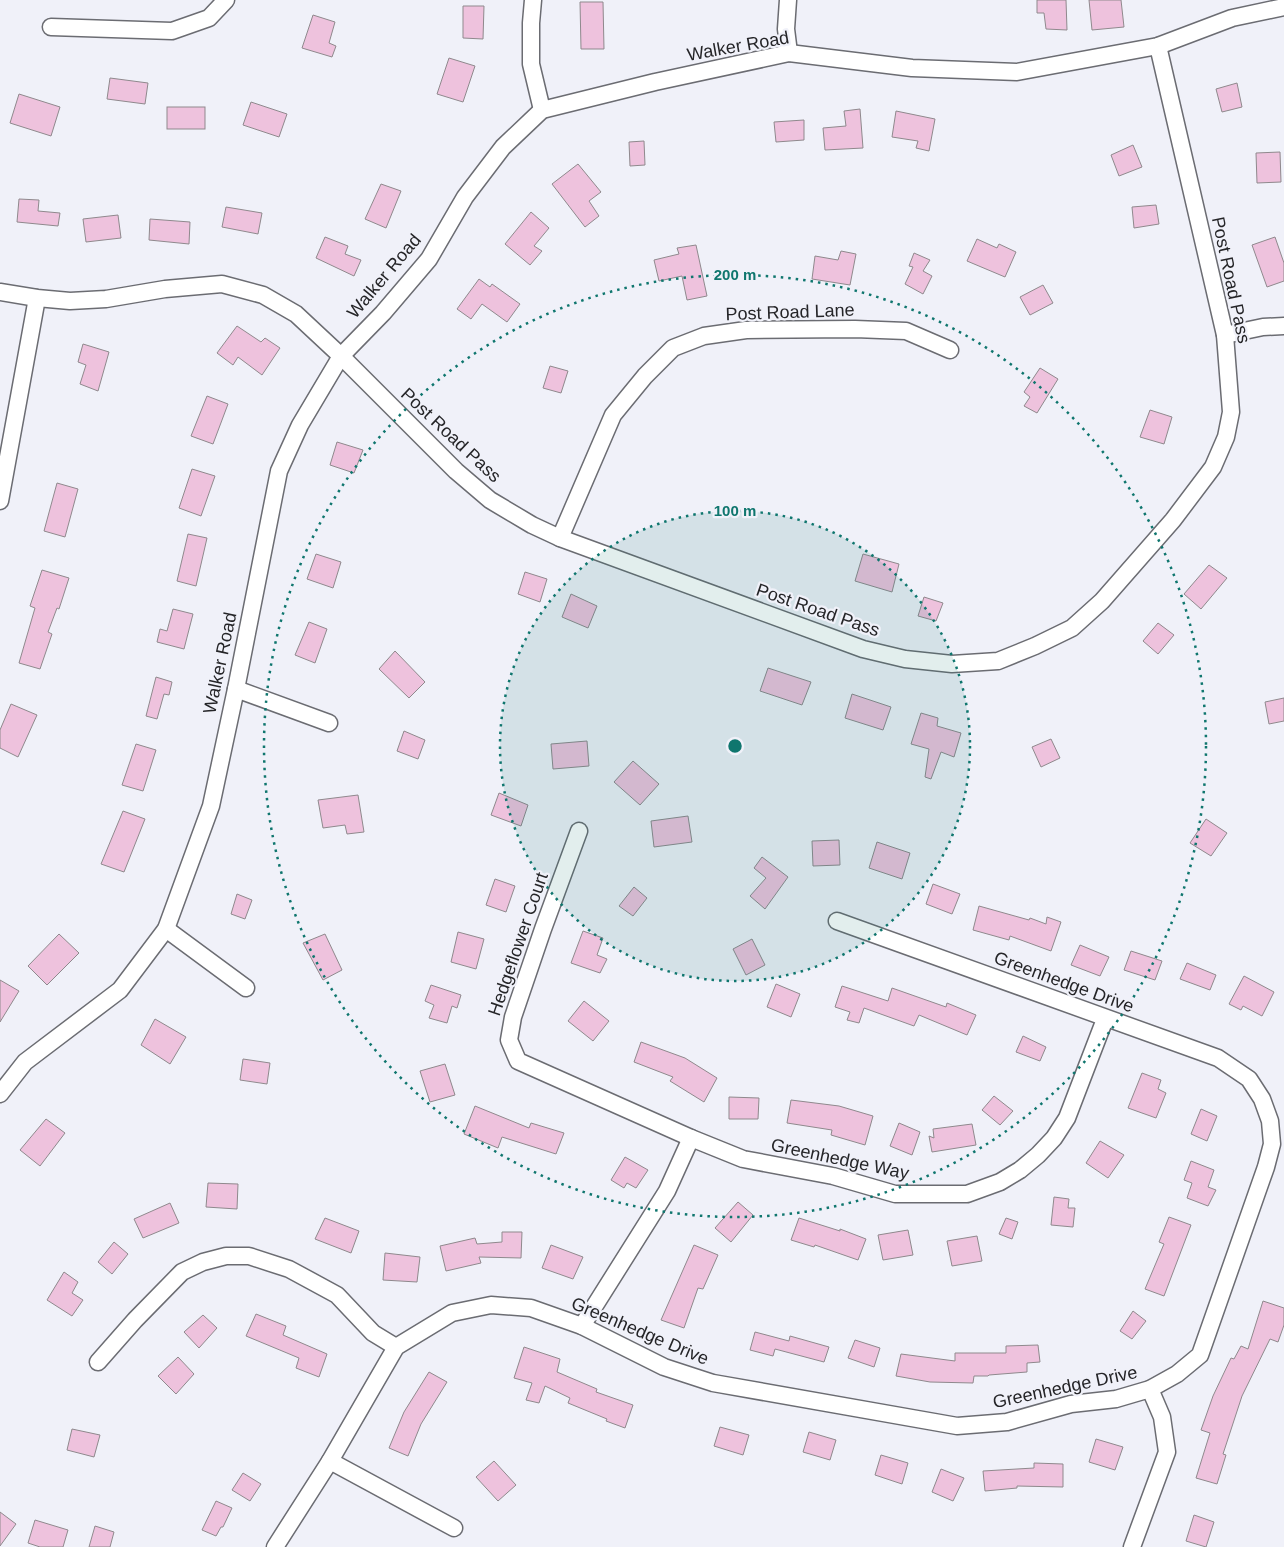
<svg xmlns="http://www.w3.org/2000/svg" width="1284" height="1547" font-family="Arial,sans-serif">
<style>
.building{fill:#eec2dd;stroke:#8f898d}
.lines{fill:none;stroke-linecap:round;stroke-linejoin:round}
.street-casing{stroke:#6b6c72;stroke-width:19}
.street{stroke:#fff;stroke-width:16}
.ring{fill:none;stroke:#0f766e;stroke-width:2.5;stroke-dasharray:2.5 5}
.labels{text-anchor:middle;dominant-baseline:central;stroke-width:4.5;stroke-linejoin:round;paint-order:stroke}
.street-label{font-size:18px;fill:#252528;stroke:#f0f1f9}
.centre{fill:#0f766e;stroke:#f0f1f9;stroke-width:2.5}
.ring-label{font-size:15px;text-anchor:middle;font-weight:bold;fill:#0f766e;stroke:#f0f1f9;stroke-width:4.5;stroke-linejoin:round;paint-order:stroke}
</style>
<rect width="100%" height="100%" fill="#f0f1f9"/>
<g class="building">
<polygon points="1037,0 1066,0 1067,30 1046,29 1044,13 1037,13"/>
<polygon points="1089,0 1121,0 1124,27 1092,30"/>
<polygon points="580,2 603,2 604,49 581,49"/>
<polygon points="463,6 484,6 483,39 463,38"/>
<polygon points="313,15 335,22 329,43 336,46 332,57 302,48"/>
<polygon points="449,58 475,66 463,102 437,94"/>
<polygon points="110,78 148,83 145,104 107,99"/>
<polygon points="1237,83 1242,107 1222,112 1216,89"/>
<polygon points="19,94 60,107 51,136 10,123"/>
<polygon points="251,102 287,114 279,137 243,125"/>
<rect x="167" y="107" width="38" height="22"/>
<polygon points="860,109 863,148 825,150 823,128 846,126 844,111"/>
<polygon points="896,111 935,119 929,151 916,148 918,141 892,137"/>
<polygon points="804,120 804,140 776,142 774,122"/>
<polygon points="644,141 645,165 630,166 629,142"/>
<polygon points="1133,145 1142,167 1119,176 1111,155"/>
<polygon points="1280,152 1281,182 1257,183 1256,153"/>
<polygon points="578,164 601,192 589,201 599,216 585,227 552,184"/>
<polygon points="381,184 401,191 386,228 365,219"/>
<polygon points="19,199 39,200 38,211 60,213 58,226 17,222"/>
<polygon points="1156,205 1159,224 1134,228 1132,207"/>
<polygon points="226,207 262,213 258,234 222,227"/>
<polygon points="531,212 549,228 534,246 542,251 530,265 505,244"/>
<polygon points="118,215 121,238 86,242 83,219"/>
<polygon points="150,219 190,222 189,244 149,240"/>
<polygon points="325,237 348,246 345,254 361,260 354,276 316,258"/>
<polygon points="1275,237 1284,263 1284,281 1267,287 1252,245"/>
<polygon points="977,239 997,248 999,244 1016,252 1005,277 967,261"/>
<polygon points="696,245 707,296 687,300 682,276 659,281 654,260 679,254 677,248"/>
<polygon points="841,251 856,254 850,285 812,279 815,256 838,260"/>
<polygon points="914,253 930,260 923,271 932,276 923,294 905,284 913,267 909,266"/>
<polygon points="479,279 490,287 492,284 520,304 507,322 482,304 471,319 457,309"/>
<polygon points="1043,285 1053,303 1030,315 1020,297"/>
<polygon points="237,326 261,342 265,338 280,348 262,375 238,357 233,365 217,353"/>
<polygon points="83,344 109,352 98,391 80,384 86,365 78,362"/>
<polygon points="550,366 568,371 561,393 543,388"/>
<polygon points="1040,368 1058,379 1037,413 1024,406 1030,397 1024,392"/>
<polygon points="207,396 228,404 213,444 191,436"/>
<polygon points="1150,410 1172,417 1164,444 1140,437"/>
<polygon points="337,442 363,450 354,473 330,465"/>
<polygon points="192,469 215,476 201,516 179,508"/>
<polygon points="57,483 78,489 65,537 44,531"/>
<polygon points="188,534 207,538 196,586 177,581"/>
<polygon points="316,554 341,562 333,588 307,579"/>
<polygon points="863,554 899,564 892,592 855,581"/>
<polygon points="1209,565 1227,578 1201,609 1184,594"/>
<polygon points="42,570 69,578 59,609 57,608 48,632 52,634 40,669 19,663 35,608 30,606"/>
<polygon points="525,572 547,579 540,602 518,594"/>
<polygon points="571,594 597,606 588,628 562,617"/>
<polygon points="924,597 943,603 936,621 918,616"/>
<polygon points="173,609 193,614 184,649 157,642 160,629 167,631"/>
<polygon points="309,622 327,629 315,663 295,655"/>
<polygon points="1158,623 1174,635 1158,654 1143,641"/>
<polygon points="395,651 425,682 409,698 379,669"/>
<polygon points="768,668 811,682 802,705 760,691"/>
<polygon points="156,677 172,682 169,695 164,694 157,719 146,716"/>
<polygon points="852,694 891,707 883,730 845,718"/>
<polygon points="1284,698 1284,721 1269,724 1265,702"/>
<polygon points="11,704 37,715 18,757 0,748 0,730"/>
<polygon points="921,713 938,718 937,726 961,733 954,757 941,752 931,779 925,777 929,749 911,744"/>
<polygon points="404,731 425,740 418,759 397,751"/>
<polygon points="1051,739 1060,758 1041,767 1032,747"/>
<polygon points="587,741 589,766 553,769 551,744"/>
<polygon points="136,744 156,750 143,791 122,785"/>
<polygon points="633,761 659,784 640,805 614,782"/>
<polygon points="499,793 528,805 521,826 491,815"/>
<polygon points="358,795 364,832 347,834 345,825 323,828 318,800"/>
<polygon points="123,811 145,819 124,872 101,864"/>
<polygon points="688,816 692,842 654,847 651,821"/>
<polygon points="1206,819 1227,833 1211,856 1190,843"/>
<polygon points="839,840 840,865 813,866 812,841"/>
<polygon points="877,842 910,853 902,879 869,868"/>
<polygon points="762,857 788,877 765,909 750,896 766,878 754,868"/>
<polygon points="495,879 515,886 506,912 486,905"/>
<polygon points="933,884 960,894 952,914 926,904"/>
<polygon points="634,887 647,898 633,916 619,906"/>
<polygon points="237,894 252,900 245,919 231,914"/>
<polygon points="979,906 1029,920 1030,918 1046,924 1047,917 1061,922 1051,951 1010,936 1009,940 973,930"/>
<polygon points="583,931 603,938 597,955 607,959 600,973 571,963"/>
<polygon points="458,932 484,939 476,969 451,962"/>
<polygon points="59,934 79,953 47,985 28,966"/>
<polygon points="325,934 342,970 323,980 303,943"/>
<polygon points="752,939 765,965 746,975 733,949"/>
<polygon points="1080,945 1109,957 1100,976 1071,965"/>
<polygon points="1131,951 1162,961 1155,980 1124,970"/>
<polygon points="1187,963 1216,975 1210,990 1180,979"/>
<polygon points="1244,976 1274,992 1262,1016 1243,1006 1241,1010 1229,1004"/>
<polygon points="0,980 19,991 0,1022"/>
<polygon points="776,984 800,994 791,1017 767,1007"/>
<polygon points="431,985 461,995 457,1008 452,1006 447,1023 429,1018 434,1005 425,1001"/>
<polygon points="842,986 888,1001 892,988 946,1007 947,1003 976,1015 967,1035 919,1015 914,1026 864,1008 859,1023 847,1020 850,1012 835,1007"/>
<polygon points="584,1001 609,1021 593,1041 568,1021"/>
<polygon points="155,1019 186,1037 170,1064 141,1045"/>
<polygon points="1023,1036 1046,1047 1040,1061 1016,1052"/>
<polygon points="641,1042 685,1058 717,1078 704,1102 670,1081 673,1077 634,1062"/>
<polygon points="243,1059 270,1063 267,1084 240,1080"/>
<polygon points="445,1064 455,1095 430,1102 420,1071"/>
<polygon points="1142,1073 1161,1080 1158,1089 1166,1093 1156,1118 1128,1108"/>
<polygon points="994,1096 1013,1111 1000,1125 982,1110"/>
<polygon points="729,1097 759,1098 758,1119 729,1119"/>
<polygon points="791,1100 839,1106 873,1116 865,1145 831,1135 832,1130 787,1123"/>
<polygon points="475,1106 529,1128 531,1123 564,1133 556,1154 502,1137 498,1148 464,1134"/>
<polygon points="1201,1109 1217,1116 1207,1141 1191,1134"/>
<polygon points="46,1119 65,1133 40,1166 20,1150"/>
<polygon points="899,1123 920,1132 912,1155 890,1146"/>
<polygon points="972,1124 976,1145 932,1152 929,1136 934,1138 933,1129"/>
<polygon points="1100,1141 1124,1155 1108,1178 1086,1163"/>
<polygon points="625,1157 648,1170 636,1188 627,1183 624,1188 611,1180"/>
<polygon points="1191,1161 1214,1170 1208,1187 1216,1190 1208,1206 1187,1198 1192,1183 1184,1180"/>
<polygon points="208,1183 238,1184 237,1209 206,1207"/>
<polygon points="1054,1197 1069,1199 1068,1208 1075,1208 1073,1227 1051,1225"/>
<polygon points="738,1202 753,1215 731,1242 715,1228"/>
<polygon points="170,1203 179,1223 143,1238 134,1219"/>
<polygon points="1169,1217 1191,1225 1164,1296 1145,1289 1164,1244 1159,1242"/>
<polygon points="325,1218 359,1231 351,1253 315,1239"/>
<polygon points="799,1218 840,1231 840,1229 866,1239 858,1260 815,1245 814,1247 791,1240"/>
<polygon points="1006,1218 1018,1222 1012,1239 999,1234"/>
<polygon points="908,1230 913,1255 883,1260 878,1235"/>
<polygon points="502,1232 522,1232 521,1258 479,1257 481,1263 446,1271 440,1246 475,1238 477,1244 502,1242"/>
<polygon points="977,1236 982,1261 952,1266 947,1241"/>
<polygon points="114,1242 128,1254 112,1274 98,1262"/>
<polygon points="551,1245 583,1257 573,1279 542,1268"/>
<polygon points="694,1245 718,1255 703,1289 698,1288 684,1328 661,1320"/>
<polygon points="385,1253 420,1257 417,1282 383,1280"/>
<polygon points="64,1272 78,1282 72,1293 83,1300 72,1316 47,1300"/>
<polygon points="1263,1301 1284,1308 1284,1325 1278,1342 1270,1339 1242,1396 1223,1454 1226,1455 1217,1484 1196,1478 1210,1433 1201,1430 1213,1396 1231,1358 1234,1359 1241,1346 1248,1349"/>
<polygon points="1133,1311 1146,1321 1132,1339 1120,1331"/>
<polygon points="256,1314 286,1326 283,1335 327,1354 319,1377 296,1368 299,1358 246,1336"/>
<polygon points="203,1315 217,1328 199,1348 184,1332"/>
<polygon points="755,1332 789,1341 790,1336 829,1347 824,1362 775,1349 773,1356 750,1350"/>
<polygon points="855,1340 880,1348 874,1367 848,1358"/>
<polygon points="1038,1345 1040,1362 1027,1363 1027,1372 989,1375 988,1376 974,1376 973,1383 930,1382 896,1376 901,1354 955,1361 955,1353 1006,1353 1006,1346"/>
<polygon points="524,1347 560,1359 557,1372 597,1389 596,1392 633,1405 625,1428 606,1421 607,1419 568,1403 570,1398 545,1386 539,1403 526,1400 532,1383 514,1378"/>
<polygon points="178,1357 194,1374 176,1394 158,1376"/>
<polygon points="429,1372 447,1382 421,1424 408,1456 389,1448 404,1412"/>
<polygon points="720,1427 749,1435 743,1455 714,1446"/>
<polygon points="72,1429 100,1435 94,1457 67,1450"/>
<polygon points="809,1432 836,1440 830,1460 803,1452"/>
<polygon points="1096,1439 1123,1447 1115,1470 1089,1462"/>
<polygon points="881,1455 908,1463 902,1484 875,1475"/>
<polygon points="494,1461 516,1485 498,1501 476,1477"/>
<polygon points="1034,1463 1063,1464 1063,1487 1017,1486 1017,1488 985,1491 983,1471 1034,1468"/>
<polygon points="941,1469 964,1478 953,1501 932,1492"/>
<polygon points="243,1473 261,1484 250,1501 232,1490"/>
<polygon points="216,1501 232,1508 223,1527 221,1527 216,1536 202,1530"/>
<polygon points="0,1512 16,1524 0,1546"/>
<polygon points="1194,1515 1214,1522 1206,1547 1186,1541"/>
<polygon points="35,1520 68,1530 63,1547 40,1547 28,1543"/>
<polygon points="95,1526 114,1532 110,1547 89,1547"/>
</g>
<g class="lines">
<defs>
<g id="street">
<polyline points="533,0 531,23 531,64 542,110"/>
<polyline points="788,0 786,29 789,53"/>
<polyline points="51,27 172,31 209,18 226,0"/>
<polyline points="0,292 37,298 70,301 106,299 165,289 222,284 263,295 296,314 341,356 456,471 490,500 532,525 560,538 863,649 905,659 952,664 998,661 1035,646 1072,628 1102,601 1173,520 1213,467 1226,437 1231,412 1225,335 1158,46"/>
<polyline points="1225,335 1263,327 1284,326"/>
<polyline points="0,501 37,298"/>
<polyline points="560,538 613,415 645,376 673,348 704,336 746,330 855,329 906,331 950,350"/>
<polyline points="236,689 329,723"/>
<polyline points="579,831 543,929 513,1017 509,1040 518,1061 691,1138"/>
<polyline points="166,929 246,988"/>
<polyline points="0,1094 25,1062 120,990 166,929 211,806 236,689 279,471 300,425 341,356 383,313 429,259 465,197 503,147 542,110 655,82 789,53 912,68 1017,72 1158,46 1232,18 1284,7"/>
<polyline points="582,1326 667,1191 691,1138 743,1159 833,1176 895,1194 967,1194 1000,1182 1020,1170 1038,1155 1054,1138 1067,1118 1105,1019"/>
<polyline points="98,1362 135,1320 182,1272 203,1262 226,1256 249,1256 289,1269 337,1295 373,1333 396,1347"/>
<polyline points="330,1461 454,1528"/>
<polyline points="275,1547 330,1461 396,1347 452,1313 491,1305 531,1308 582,1326 664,1367 713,1383 957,1426 1007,1422 1071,1404 1116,1399 1150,1389 1177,1374 1200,1355 1266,1167 1272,1144 1270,1121 1262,1099 1249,1079 1218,1058 837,921"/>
<polyline points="1132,1547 1167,1452 1162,1417 1150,1389"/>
</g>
</defs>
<use href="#street" class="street-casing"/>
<use href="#street" class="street"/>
</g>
<circle cx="735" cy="746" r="235" fill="#0f766e" fill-opacity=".12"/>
<g class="ring">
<circle cx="735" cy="746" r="235"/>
<circle cx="735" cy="746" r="471"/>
</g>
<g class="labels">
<g class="street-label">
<text transform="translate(738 46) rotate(-10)">Walker Road</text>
<text transform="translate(384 276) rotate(-50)">Walker Road</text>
<text transform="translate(1231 280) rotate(78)">Post Road Pass</text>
<text transform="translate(790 312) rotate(-2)">Post Road Lane</text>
<text transform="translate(451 435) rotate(43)">Post Road Pass</text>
<text transform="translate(818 610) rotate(19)">Post Road Pass</text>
<text transform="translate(220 663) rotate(-78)">Walker Road</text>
<text transform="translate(518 944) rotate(-71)">Hedgeflower Court</text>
<text transform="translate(1064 982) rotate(20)">Greenhedge Drive</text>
<text transform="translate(840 1159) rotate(12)">Greenhedge Way</text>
<text transform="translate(640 1331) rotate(23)">Greenhedge Drive</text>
<text transform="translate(1065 1387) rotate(-12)">Greenhedge Drive</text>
</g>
</g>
<circle cx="735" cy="746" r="8" class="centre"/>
<g class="ring-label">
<text x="735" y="280">200 m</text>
<text x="735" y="516">100 m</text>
</g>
</svg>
